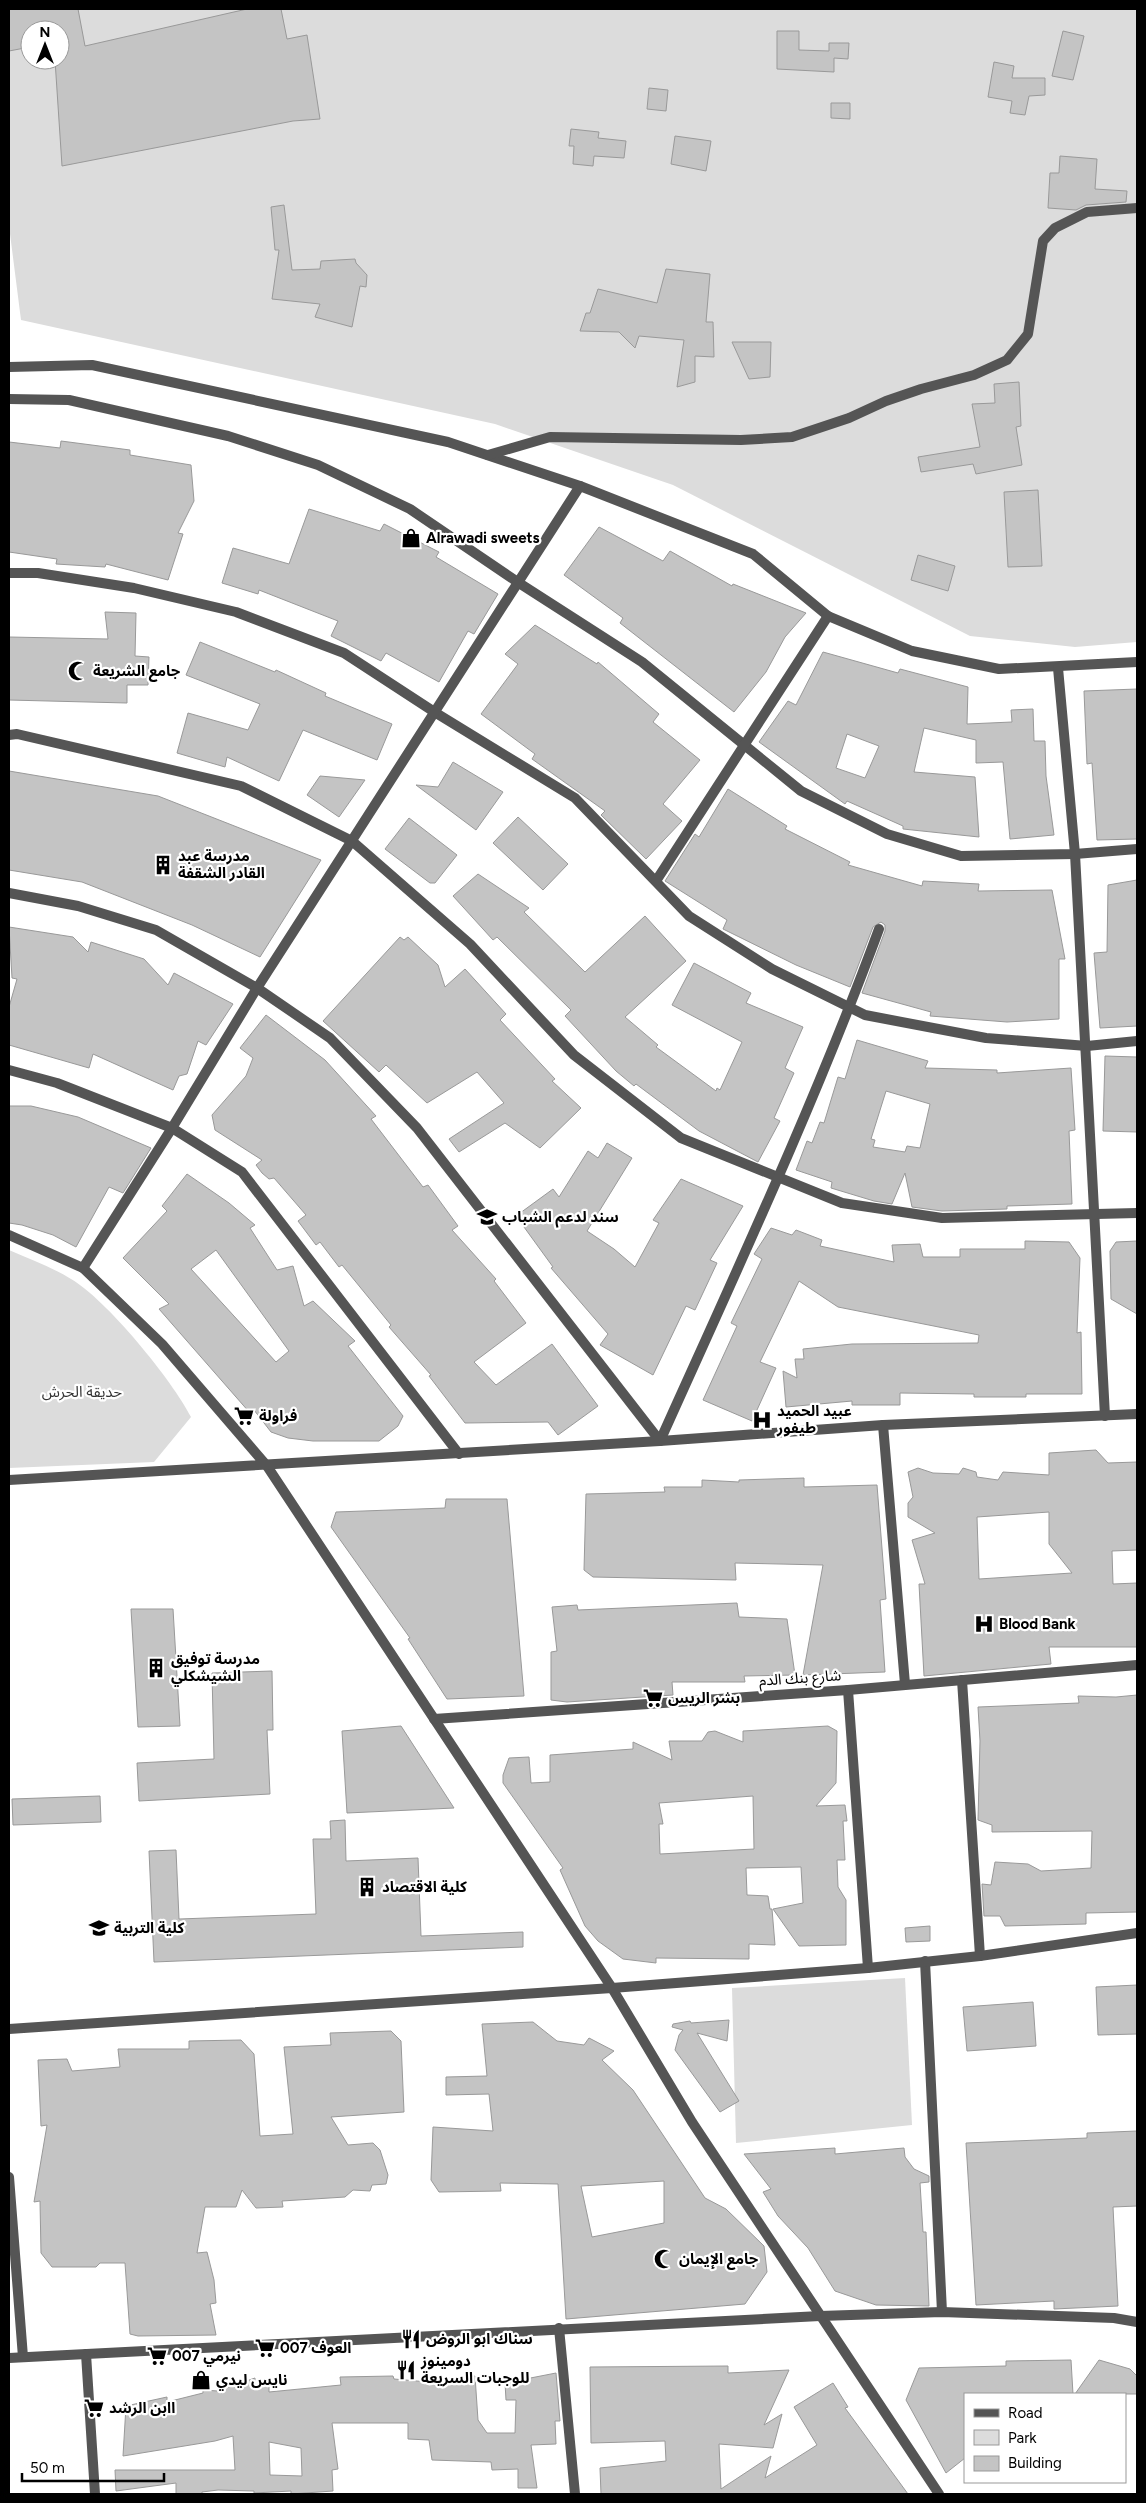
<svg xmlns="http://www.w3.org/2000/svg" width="1146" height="2503" font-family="Figtree,'Noto Sans Arabic',sans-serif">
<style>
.green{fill:#dcdcdc;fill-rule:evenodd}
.building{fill:#c4c4c4;stroke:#999;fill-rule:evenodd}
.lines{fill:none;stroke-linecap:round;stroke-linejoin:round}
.minor{stroke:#555;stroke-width:10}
.labels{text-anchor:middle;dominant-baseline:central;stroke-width:4.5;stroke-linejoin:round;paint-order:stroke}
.poi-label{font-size:15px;font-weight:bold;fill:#000;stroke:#fff;text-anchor:start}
.park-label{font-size:15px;fill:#333;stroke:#fff}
.street-label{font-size:15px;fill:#000;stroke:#fff}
</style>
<rect width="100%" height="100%" fill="#fff"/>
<g class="green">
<path d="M9 9H1137V642L1075 647 970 636 673 485 495 424 21 320 9 226ZM30 30H60V60H30Z"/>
<path d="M9 1250C29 1259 52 1267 71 1279 106 1299 173 1381 191 1417L154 1462 9 1468Z"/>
<polygon points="905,1978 912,2125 736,2143 732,1988"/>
</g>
<g class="building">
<polygon points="9,9 78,9 85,46 247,9 281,9 287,39 307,35 320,119 293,121 62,166 55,60 60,60 60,30 30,30 30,47 9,51"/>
<polygon points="777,31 799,31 799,50 829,51 829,43 849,43 848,59 834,58 834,72 777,69"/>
<polygon points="1063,31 1084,36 1073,80 1052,76"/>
<polygon points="994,62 1014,66 1012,78 1045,78 1045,95 1029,96 1025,115 1010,113 1012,101 988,97"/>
<polygon points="649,88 668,90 666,111 647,109"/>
<polygon points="831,103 850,103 850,119 831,118"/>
<polygon points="571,129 599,132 598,138 626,141 624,158 594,156 593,166 573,164 574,146 569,146"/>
<polygon points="675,136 711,141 706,171 671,164"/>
<polygon points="1060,156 1097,159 1095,189 1127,191 1126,202 1086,205 1076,210 1048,208 1050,173 1059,173"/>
<polygon points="284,205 292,270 320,269 321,261 355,259 356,263 367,275 366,287 360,286 352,327 315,317 320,304 272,299 279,250 275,250 271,207"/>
<polygon points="666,269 710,274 706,322 713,322 714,357 695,356 695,382 677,387 684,340 639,336 635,348 619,332 580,331 586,313 590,313 598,289 657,303"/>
<polygon points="732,342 771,342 770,377 749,379"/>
<polygon points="1019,382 1021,426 1016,427 1022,465 976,474 973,464 921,472 918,457 980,447 972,404 995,403 994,384"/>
<polygon points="61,441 130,450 130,455 191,465 194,501 178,533 183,534 168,580 106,564 105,567 56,564 57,559 9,552 9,442 60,448"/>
<polygon points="1038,490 1042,566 1008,567 1004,492"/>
<polygon points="309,509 380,531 384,524 439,552 436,557 498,594 474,634 468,631 439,682 386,653 381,661 331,636 338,621 259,590 258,594 222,583 233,548 289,564"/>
<polygon points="599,527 663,561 670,551 732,586 733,584 806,613 785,637 766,672 734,712 620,623 623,618 564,575"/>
<polygon points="918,555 955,566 948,591 911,580"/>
<polygon points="105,612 136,613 135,656 149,657 148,685 127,685 127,703 9,700 9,637 108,639"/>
<polygon points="535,625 597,664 598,662 659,714 653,722 700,760 663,804 682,821 646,859 601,815 605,811 532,759 535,754 481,714 518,664 505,654"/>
<polygon points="200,642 275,672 276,670 326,693 325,696 392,724 377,760 303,730 279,781 227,757 225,767 177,753 188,713 248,730 260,704 186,675"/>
<path d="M823 652 898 673 900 669 968 687 967 724 1012 722 1011 710 1033 709 1034 741H1045L1046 776 1054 835 1010 839 1003 762 976 763V740L924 728 914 772 975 777 979 837 903 829V826L847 801 845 804 759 742 788 701 796 705ZM847 734 879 746 865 778 836 768Z"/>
<polygon points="1137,689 1137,839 1097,840 1092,763 1087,764 1084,691"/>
<polygon points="453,762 503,792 476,830 416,785 438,787"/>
<polygon points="9,771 158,796 321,860 260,957 192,925 82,882 9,870"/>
<polygon points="320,776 365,780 339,817 307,795"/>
<polygon points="728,789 787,826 785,829 850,862 848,865 922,886 923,881 979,884 978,891 1052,890 1065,959 1059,959 1059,1019 1007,1022 930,1016 931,1012 862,993 885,931 885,925 881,922 873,927 850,987 796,965 723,929 727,920 665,881 695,834 699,837"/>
<polygon points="518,817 568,864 543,890 493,843"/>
<polygon points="409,818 457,855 435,883 430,883 385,849"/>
<polygon points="478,874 529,908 524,912 585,972 645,916 686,961 625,1017 658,1045 656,1047 716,1091 717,1088 720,1090 742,1042 672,1005 694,963 751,993 746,1003 803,1027 785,1068 794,1073 774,1118 780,1121 758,1162 699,1131 636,1084 634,1086 616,1071 565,1016 571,1010 497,937 493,940 453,896"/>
<polygon points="1137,880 1137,1026 1100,1028 1094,953 1107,952 1108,885"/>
<polygon points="9,927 73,937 88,952 91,942 144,959 168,985 174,973 233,1004 206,1045 198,1041 187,1074 179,1076 173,1090 93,1054 89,1068 9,1045 9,1007 17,979 12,978"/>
<polygon points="400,937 404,940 408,937 438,965 445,987 465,969 506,1014 500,1020 555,1079 552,1081 581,1108 540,1148 505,1123 459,1152 449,1139 504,1103 477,1072 427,1103 386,1065 379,1072 323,1021"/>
<polygon points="266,1015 325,1060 376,1116 371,1119 423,1187 428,1185 458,1226 452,1230 496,1279 494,1281 526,1323 474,1362 496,1385 552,1344 598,1406 558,1435 548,1422 465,1423 429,1376 431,1375 389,1327 391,1325 342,1265 339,1267 320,1242 316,1245 298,1221 306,1215 274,1178 269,1179 262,1173 256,1165 262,1160 215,1130 212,1115 246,1076 253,1058 240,1048"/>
<path d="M857 1040 928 1061 925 1068 997 1070V1073L1071 1068 1075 1130 1069 1131 1072 1204 1007 1206V1209L942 1211 912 1207 905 1173 892 1204 874 1201 831 1188 832 1182 796 1170 807 1141 812 1143 820 1122 824 1123 838 1077 845 1079ZM886 1091 930 1104 920 1148 907 1146 905 1152 873 1147 875 1140 871 1139Z"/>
<polygon points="1105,1056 1137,1057 1137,1132 1103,1131"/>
<polygon points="9,1106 31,1106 78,1117 151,1148 123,1193 109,1187 76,1247 53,1235 22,1225 9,1223"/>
<polygon points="607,1143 632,1158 587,1231 614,1249 635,1267 659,1223 653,1220 681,1179 743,1206 710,1260 717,1263 695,1310 686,1306 653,1375 600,1345 608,1334 551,1268 553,1267 516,1216 553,1189 559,1197 588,1151 598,1158"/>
<path d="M187 1174 229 1203 255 1225 250 1228 277 1270 293 1266 304 1306 313 1301 355 1341 348 1346 403 1416 398 1426 379 1441H313L288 1438 271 1432 254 1410 250 1413 159 1309 169 1304 123 1258 167 1211 162 1206ZM216 1250 289 1351 276 1362 191 1269Z"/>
<polygon points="771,1228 792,1235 796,1230 822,1240 820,1246 894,1262 892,1245 920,1244 923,1257 960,1257 960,1249 1025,1249 1025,1241 1069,1242 1080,1258 1077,1333 1081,1332 1082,1394 1026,1394 1026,1397 974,1397 974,1394 900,1393 900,1405 852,1405 852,1401 786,1407 783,1371 797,1378 795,1359 804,1359 803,1349 852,1344 978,1343 979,1335 838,1307 799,1281 760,1362 776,1368 752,1421 703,1400 737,1326 731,1323 762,1259 754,1254"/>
<polygon points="1137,1241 1137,1314 1111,1299 1110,1251 1116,1242"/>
<path d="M1096 1450 1108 1463 1137 1462V1550L1112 1551 1113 1584 1137 1583V1647H1049L1051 1664 924 1676 919 1584H925L912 1540 935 1533 908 1517V1503L913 1497 908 1472 918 1468 933 1473 959 1474 963 1468 976 1472 977 1477 998 1480 1003 1472 1049 1475V1453ZM1049 1512V1544L1072 1573 979 1579 977 1517Z"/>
<polygon points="804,1478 804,1487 877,1485 886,1599 880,1600 885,1672 803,1675 823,1565 735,1563 736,1580 593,1577 584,1570 586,1494 665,1492 664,1487 702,1487 702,1480 739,1482 739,1480"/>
<polygon points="446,1499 507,1499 524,1696 447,1699 408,1639 410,1638 331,1527 336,1512 445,1508"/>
<polygon points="737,1603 739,1617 787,1619 795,1675 744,1676 745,1682 672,1682 673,1695 567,1702 551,1700 551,1652 557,1651 552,1607 577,1605 578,1610"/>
<polygon points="131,1609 173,1609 180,1726 138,1727"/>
<polygon points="272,1671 273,1730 267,1730 270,1794 139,1801 137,1763 214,1759 212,1673"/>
<polygon points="1137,1695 1137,1912 1086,1913 1086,1924 1005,1926 1000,1916 984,1916 982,1884 991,1885 995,1862 1028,1864 1041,1871 1091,1868 1092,1831 992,1832 992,1825 978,1820 980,1741 978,1707 1079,1703 1078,1696 1116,1697"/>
<polygon points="401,1726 454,1808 347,1813 342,1731"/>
<path d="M828 1726 837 1731 836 1783 816 1806 845 1805 847 1821H843L845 1860H837L838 1887 846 1900V1945L799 1946 773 1909 803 1903 801 1867 746 1868 747 1895 768 1896 770 1909H772L775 1945 749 1944V1959L656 1958V1963L623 1959 598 1941 585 1926 560 1870 563 1868 503 1783V1775L509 1758 529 1757 531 1783 550 1782V1755L633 1749V1742L672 1760 669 1741H702L708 1732 715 1731 743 1742V1731ZM753 1796 754 1849 660 1854 659 1824H663L659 1803Z"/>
<polygon points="100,1796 101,1822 13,1825 12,1799"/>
<polygon points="345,1820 346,1861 418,1858 421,1936 523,1932 523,1947 154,1962 149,1851 176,1850 179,1919 316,1914 313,1839 331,1839 330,1821"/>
<polygon points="930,1926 930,1941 906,1942 905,1928"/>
<polygon points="1137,1985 1137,2034 1098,2035 1096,1987"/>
<polygon points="1033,2002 1036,2046 967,2051 963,2007"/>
<polygon points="729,2020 727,2041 697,2033 739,2101 720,2112 675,2050 679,2035 683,2030 672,2027 673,2024 690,2021 691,2023"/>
<path d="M533 2022 557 2041 584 2045 589 2038 614 2051 602 2060 633 2090 705 2198 726 2209 764 2246 767 2272 745 2304 566 2319 558 2184 500 2183 501 2191 439 2192 431 2180 433 2127 493 2131 489 2094 446 2095V2077L487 2076 482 2024ZM664 2181V2223L592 2237 581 2186Z"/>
<polygon points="391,2031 401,2041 404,2112 331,2117 348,2145 373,2143 380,2150 388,2175 386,2184 372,2185 370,2191 353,2190 345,2197 282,2201 283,2207 256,2208 242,2190 236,2207 205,2207 197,2253 207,2252 214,2280 216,2303 210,2304 216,2335 138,2336 130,2334 125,2263 100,2263 96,2267 52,2267 41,2253 40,2201 34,2202 47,2125 41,2126 38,2060 67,2059 72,2071 120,2067 118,2049 189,2049 189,2041 241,2040 254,2054 260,2136 293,2134 284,2047 331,2045 330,2033"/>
<polygon points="1137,2131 1137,2206 1113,2207 1118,2306 1054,2309 1054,2301 976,2305 966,2143 1087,2138 1087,2133"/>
<polygon points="835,2148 835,2154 904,2148 905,2157 914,2169 929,2176 929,2182 920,2183 923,2232 926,2232 929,2306 876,2305 835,2291 808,2248 778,2216 763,2192 771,2189 744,2154"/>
<polygon points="1071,2360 1073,2394 965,2394 965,2458 946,2473 906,2400 919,2368 1006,2366 1006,2361"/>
<polygon points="1099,2360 1130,2369 1137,2376 1137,2394 1075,2394"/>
<polygon points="728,2366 728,2373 789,2370 764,2425 782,2414 773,2448 719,2444 721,2489 771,2456 765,2478 817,2445 794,2407 833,2383 848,2407 845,2408 908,2494 601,2494 600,2468 666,2461 665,2441 591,2443 590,2367"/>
<path d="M556 2373 560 2421H555L556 2444 531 2445 537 2488H518V2469L492 2470 491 2462 432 2460 429 2440 408 2439V2423H332L338 2469 332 2470 333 2491 291 2494V2491L254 2493V2491L218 2490 202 2492V2494H176V2483L116 2491 115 2470H235L233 2436 215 2441 123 2456 126 2406 167 2397V2402L203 2393V2390L218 2391 255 2378V2385L269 2382V2392L341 2385 340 2377 393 2376 394 2379 428 2382V2380L475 2376 478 2420 487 2433H515L516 2400H506L505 2383ZM269 2442 301 2448 302 2476 270 2475Z"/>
</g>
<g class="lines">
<g class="minor">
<polyline points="9,367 92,365 448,442 580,486 753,554 828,616 912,651 999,669 1137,662"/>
<polyline points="9,399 69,400 228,436 318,465 410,509 519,583 642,662 801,791 887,834 961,856 1075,854 1137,849"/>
<polyline points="488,455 550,437 741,440 792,437 849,418 886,401 921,389 974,375 1007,360 1028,334 1043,241 1055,228 1087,212 1137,208"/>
<polyline points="9,573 38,573 134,588 236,612 344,653 436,713 575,798 689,916 772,969 865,1015 986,1038 1087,1046 1137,1041"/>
<polyline points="1058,668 1075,854 1105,1416"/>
<polyline points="9,735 17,734 241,786 352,841 470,944 574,1055 681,1138 842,1203 942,1218 1137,1213"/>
<polyline points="656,881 828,616"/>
<path d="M9 893 78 906 156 930 257 988 330 1038 417 1128 660 1441C736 1272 815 1103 879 929"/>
<polyline points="9,1070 57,1083 172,1128 242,1172 459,1454"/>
<polyline points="9,1235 83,1268 162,1344 267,1466 612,1988 692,2122 939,2494"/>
<polyline points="83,1268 172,1128 257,988 580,486"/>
<polyline points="883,1425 905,1684"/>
<polyline points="9,1480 660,1441 883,1425 1137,1414"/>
<polyline points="962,1680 980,1956"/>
<polyline points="848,1690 868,1968"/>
<polyline points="434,1719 848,1690 1137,1665"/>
<polyline points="925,1961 942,2312"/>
<polyline points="9,2029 612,1988 868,1968 980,1956 1137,1933"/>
<polyline points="9,2177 23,2357"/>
<polyline points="559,2328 575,2494"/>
<polyline points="86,2354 95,2494"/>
<polyline points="9,2358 820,2316 942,2312 1114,2318 1137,2322"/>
</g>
</g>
<defs>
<symbol id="shop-bare" viewBox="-9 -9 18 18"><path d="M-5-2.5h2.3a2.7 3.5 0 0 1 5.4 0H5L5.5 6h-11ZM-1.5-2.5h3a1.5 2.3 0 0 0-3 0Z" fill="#000" stroke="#fff" stroke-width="2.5" paint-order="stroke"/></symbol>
<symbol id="mosque-bare" viewBox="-9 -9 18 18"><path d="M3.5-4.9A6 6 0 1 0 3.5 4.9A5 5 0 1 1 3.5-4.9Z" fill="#000" stroke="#fff" stroke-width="2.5" paint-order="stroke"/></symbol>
<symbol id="building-bare" viewBox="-9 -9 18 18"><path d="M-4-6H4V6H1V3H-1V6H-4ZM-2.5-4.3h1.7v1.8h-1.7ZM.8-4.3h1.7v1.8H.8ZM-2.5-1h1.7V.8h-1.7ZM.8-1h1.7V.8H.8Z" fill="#000" stroke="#fff" stroke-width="2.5" paint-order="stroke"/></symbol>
<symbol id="school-bare" viewBox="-9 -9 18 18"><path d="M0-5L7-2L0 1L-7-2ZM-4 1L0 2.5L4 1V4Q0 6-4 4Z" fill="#000" stroke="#fff" stroke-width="2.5" paint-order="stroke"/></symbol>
<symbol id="supermarket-bare" viewBox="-9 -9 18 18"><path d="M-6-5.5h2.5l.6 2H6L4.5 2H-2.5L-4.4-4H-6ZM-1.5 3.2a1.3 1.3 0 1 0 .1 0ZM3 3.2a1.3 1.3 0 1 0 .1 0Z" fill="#000" stroke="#fff" stroke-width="2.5" paint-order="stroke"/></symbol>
<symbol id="hospital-bare" viewBox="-9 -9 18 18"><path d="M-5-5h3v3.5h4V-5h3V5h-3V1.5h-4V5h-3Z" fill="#000" stroke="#fff" stroke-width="2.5" paint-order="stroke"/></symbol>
<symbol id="university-bare" viewBox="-9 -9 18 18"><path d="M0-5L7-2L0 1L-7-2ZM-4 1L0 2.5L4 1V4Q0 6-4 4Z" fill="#000" stroke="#fff" stroke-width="2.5" paint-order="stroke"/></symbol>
<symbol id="restaurant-bare" viewBox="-9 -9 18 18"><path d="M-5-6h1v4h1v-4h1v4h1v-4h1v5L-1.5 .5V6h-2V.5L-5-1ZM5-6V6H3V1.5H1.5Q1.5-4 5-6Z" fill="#000" stroke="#fff" stroke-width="2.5" paint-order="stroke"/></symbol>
</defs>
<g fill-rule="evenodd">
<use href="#shop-bare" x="397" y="524" width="28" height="28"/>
<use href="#mosque-bare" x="64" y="657" width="28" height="28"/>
<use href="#building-bare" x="149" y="851" width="28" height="28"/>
<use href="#school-bare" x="473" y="1203" width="28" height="28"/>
<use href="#supermarket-bare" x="230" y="1402" width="28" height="28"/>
<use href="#hospital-bare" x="748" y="1406" width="28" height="28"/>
<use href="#hospital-bare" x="970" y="1610" width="28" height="28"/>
<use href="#building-bare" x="142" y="1654" width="28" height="28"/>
<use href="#supermarket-bare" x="639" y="1684" width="28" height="28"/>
<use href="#building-bare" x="353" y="1873" width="28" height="28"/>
<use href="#university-bare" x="85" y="1914" width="28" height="28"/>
<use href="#mosque-bare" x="650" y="2245" width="28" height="28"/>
<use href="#restaurant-bare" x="397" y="2325" width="28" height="28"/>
<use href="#supermarket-bare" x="251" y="2334" width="28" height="28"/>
<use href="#supermarket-bare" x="143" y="2342" width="28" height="28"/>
<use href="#restaurant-bare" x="392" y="2356" width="28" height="28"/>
<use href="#shop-bare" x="187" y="2366" width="28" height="28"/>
<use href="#supermarket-bare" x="80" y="2394" width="28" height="28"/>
</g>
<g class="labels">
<g class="poi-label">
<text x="426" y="538">Alrawadi sweets</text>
<text x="93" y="671">جامع الشريعة</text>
<text x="178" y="856">مدرسة عبد<tspan x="178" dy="17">القادر الشقفة</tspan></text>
<text x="502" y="1217">سند لدعم الشباب</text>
<text x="777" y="1411">عبيد الحميد<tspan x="777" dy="17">طيفور</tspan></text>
<text x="259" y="1416">فراولة</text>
<text x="999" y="1624">Blood Bank</text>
<text x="171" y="1659">مدرسة توفيق<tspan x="171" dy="17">الشيشكلي</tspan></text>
<text x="668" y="1698">بشر الريس</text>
<text x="382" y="1887">كلية الاقتصاد</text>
<text x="114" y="1928">كلية التربية</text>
<text x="679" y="2259">جامع الإيمان</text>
<text x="426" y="2339">سناك ابو الروض</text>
<text x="280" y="2348">العوف 007</text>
<text x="172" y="2356">نيرمي 007</text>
<text x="421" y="2361">دومينوز<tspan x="421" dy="17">للوجبات السريعة</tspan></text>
<text x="216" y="2380">نايس ليدي</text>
<text x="109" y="2408">اابن الرشد</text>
</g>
<g class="park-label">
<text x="82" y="1392">حديقة الحرش</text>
</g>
<g class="street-label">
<text transform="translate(800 1678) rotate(-4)">شارع بنك الدم</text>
</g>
</g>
<rect width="1146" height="2503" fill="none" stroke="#000000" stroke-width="20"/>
<rect x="964" y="2393" width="162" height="90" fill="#ffffff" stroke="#999999"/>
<rect x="974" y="2409" width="25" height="8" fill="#555555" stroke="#999999"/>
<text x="1008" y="2418" font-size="15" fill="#000000">Road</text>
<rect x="974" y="2430" width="25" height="15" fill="#dcdcdc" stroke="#999999"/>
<text x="1008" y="2443" font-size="15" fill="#000000">Park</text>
<rect x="974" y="2456" width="25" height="15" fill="#c4c4c4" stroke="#999999"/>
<text x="1008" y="2468" font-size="15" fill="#000000">Building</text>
<g transform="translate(45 45)"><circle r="24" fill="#ffffff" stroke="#999999"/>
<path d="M0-4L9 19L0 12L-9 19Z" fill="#000000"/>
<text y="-8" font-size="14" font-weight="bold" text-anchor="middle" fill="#000000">N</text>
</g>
<path d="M22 2473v8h142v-8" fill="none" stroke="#000000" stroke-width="2.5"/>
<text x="30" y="2473" font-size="15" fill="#000000" stroke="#ffffff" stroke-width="4" paint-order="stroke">50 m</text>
</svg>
